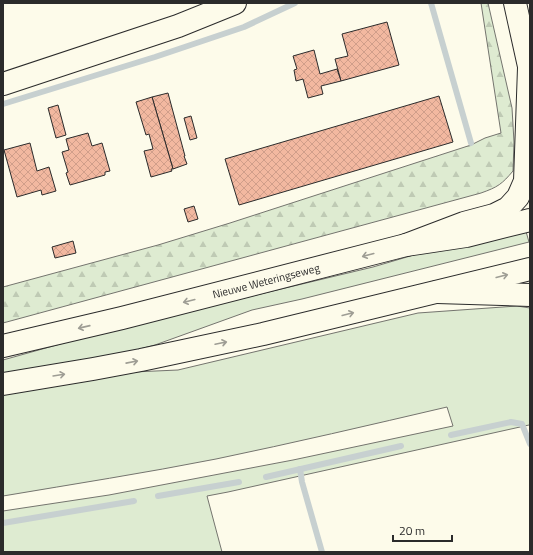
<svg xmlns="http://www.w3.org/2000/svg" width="533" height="555" font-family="'Titillium Web',sans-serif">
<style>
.grass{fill:#deebd1;stroke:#74746e}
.forest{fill:url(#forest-firs);stroke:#74746e}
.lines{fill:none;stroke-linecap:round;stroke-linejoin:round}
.stream{stroke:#c7d0d0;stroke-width:6}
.building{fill:url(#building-cross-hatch);stroke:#2b2b2b}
.minor-casing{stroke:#2b2b2b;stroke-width:24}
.major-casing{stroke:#2b2b2b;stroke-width:24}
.highway-casing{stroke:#2b2b2b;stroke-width:24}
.minor{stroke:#fdfbea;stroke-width:22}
.major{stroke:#fdfbea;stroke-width:22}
.highway{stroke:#fdfbea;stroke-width:22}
.oneway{stroke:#9e9d94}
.labels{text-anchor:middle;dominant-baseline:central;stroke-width:3;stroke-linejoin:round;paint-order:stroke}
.street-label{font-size:11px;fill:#2b2b2b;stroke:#fdfbea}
</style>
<defs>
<pattern id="forest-firs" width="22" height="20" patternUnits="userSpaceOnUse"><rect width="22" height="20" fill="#deebd1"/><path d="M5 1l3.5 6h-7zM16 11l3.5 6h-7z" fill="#bfcab4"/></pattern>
<pattern id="building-cross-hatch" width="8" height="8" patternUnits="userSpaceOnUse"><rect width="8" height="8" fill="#f2b8a0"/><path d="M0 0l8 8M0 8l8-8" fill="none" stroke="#d09e8a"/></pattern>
</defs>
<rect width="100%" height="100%" fill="#fdfbea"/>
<g class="grass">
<polygon points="525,228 529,242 302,299 252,310 155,345 90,362 3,376 3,360 110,330 373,267 417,254"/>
<path d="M517 306 530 308V425H529L228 492 207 496 222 552H3V511L109 495 293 460 453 426 447 407C370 425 293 443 216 459 145 473 74 484 3 496V388L88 374 178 370 418 313Z"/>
</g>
<path class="forest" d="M481 3H488L512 108 514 142 513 171C502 184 498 187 481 193L3 323V287L158 245 230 223 471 145 485 138 501 133Z"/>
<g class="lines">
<g class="stream">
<polyline points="431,3 471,143"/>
<polyline points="3,104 155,57 244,27 295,3"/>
<polyline points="451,435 511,422 522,424 530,444"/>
<polyline points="300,469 302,482 322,552"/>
<polyline points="266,477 401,446"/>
<polyline points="158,496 239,482"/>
<polyline points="3,523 134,501"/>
</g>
</g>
<g class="building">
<polygon points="387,22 399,65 341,81 335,59 348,56 342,34"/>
<polygon points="314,50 320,74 337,69 341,81 321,86 323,94 308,98 303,79 296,81 294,70 297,69 293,56"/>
<polygon points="168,93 185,156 184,156 187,164 173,169 152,97"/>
<polygon points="439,96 453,142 239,205 225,159"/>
<polygon points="152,97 173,169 171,169 172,171 151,177 144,151 153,149 149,134 146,135 136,102"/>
<polygon points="58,105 66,135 56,138 48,108"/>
<polygon points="191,116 197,138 190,140 184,118"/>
<polygon points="88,133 92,146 102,143 110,171 105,172 105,175 70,185 66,173 68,172 62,152 69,150 66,139"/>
<polygon points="30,143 37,171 49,167 56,191 42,195 41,190 17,197 4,150"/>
<polygon points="194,206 198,219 188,222 184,209"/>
<polygon points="73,241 76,253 55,258 52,247"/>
</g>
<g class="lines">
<defs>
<polyline id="minor" points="3,84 178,26 235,3"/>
<g id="major">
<path id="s1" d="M3 346 122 318 406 245 466 236 530 220"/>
<polyline points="3,384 93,369 141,360 263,334 530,269"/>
</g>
<g id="highway">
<polyline points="515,3 530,71"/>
<polyline points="406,245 464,223 494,215 508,208 518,197 525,181 529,68"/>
<polyline points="437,292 530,295"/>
</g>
</defs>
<use href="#minor" class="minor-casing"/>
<use href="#major" class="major-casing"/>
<use href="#highway" class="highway-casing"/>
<use href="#minor" class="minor"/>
<use href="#major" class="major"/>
<use href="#highway" class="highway"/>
</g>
<defs><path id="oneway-shaft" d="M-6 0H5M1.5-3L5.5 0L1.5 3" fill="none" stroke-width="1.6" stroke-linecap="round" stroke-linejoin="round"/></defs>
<g class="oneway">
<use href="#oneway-shaft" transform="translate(368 255) rotate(165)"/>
<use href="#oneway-shaft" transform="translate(502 276) rotate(-14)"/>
<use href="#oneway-shaft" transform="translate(189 301) rotate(166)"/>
<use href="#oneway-shaft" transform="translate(348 314) rotate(-14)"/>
<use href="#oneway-shaft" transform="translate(84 327) rotate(167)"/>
<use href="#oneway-shaft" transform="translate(221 343) rotate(-12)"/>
<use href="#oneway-shaft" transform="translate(132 362) rotate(-11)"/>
<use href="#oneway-shaft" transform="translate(59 375) rotate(-9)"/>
</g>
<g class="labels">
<g class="street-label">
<text stroke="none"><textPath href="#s1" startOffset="271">Nieuwe Weteringseweg</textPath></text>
</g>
</g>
<rect width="533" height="555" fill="none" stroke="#2b2b2b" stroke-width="8"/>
<path d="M393 535v6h59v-6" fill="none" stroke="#2b2b2b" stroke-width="2"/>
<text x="399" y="535" font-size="12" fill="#2b2b2b" stroke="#fdfbea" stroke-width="3" paint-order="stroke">20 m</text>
</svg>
